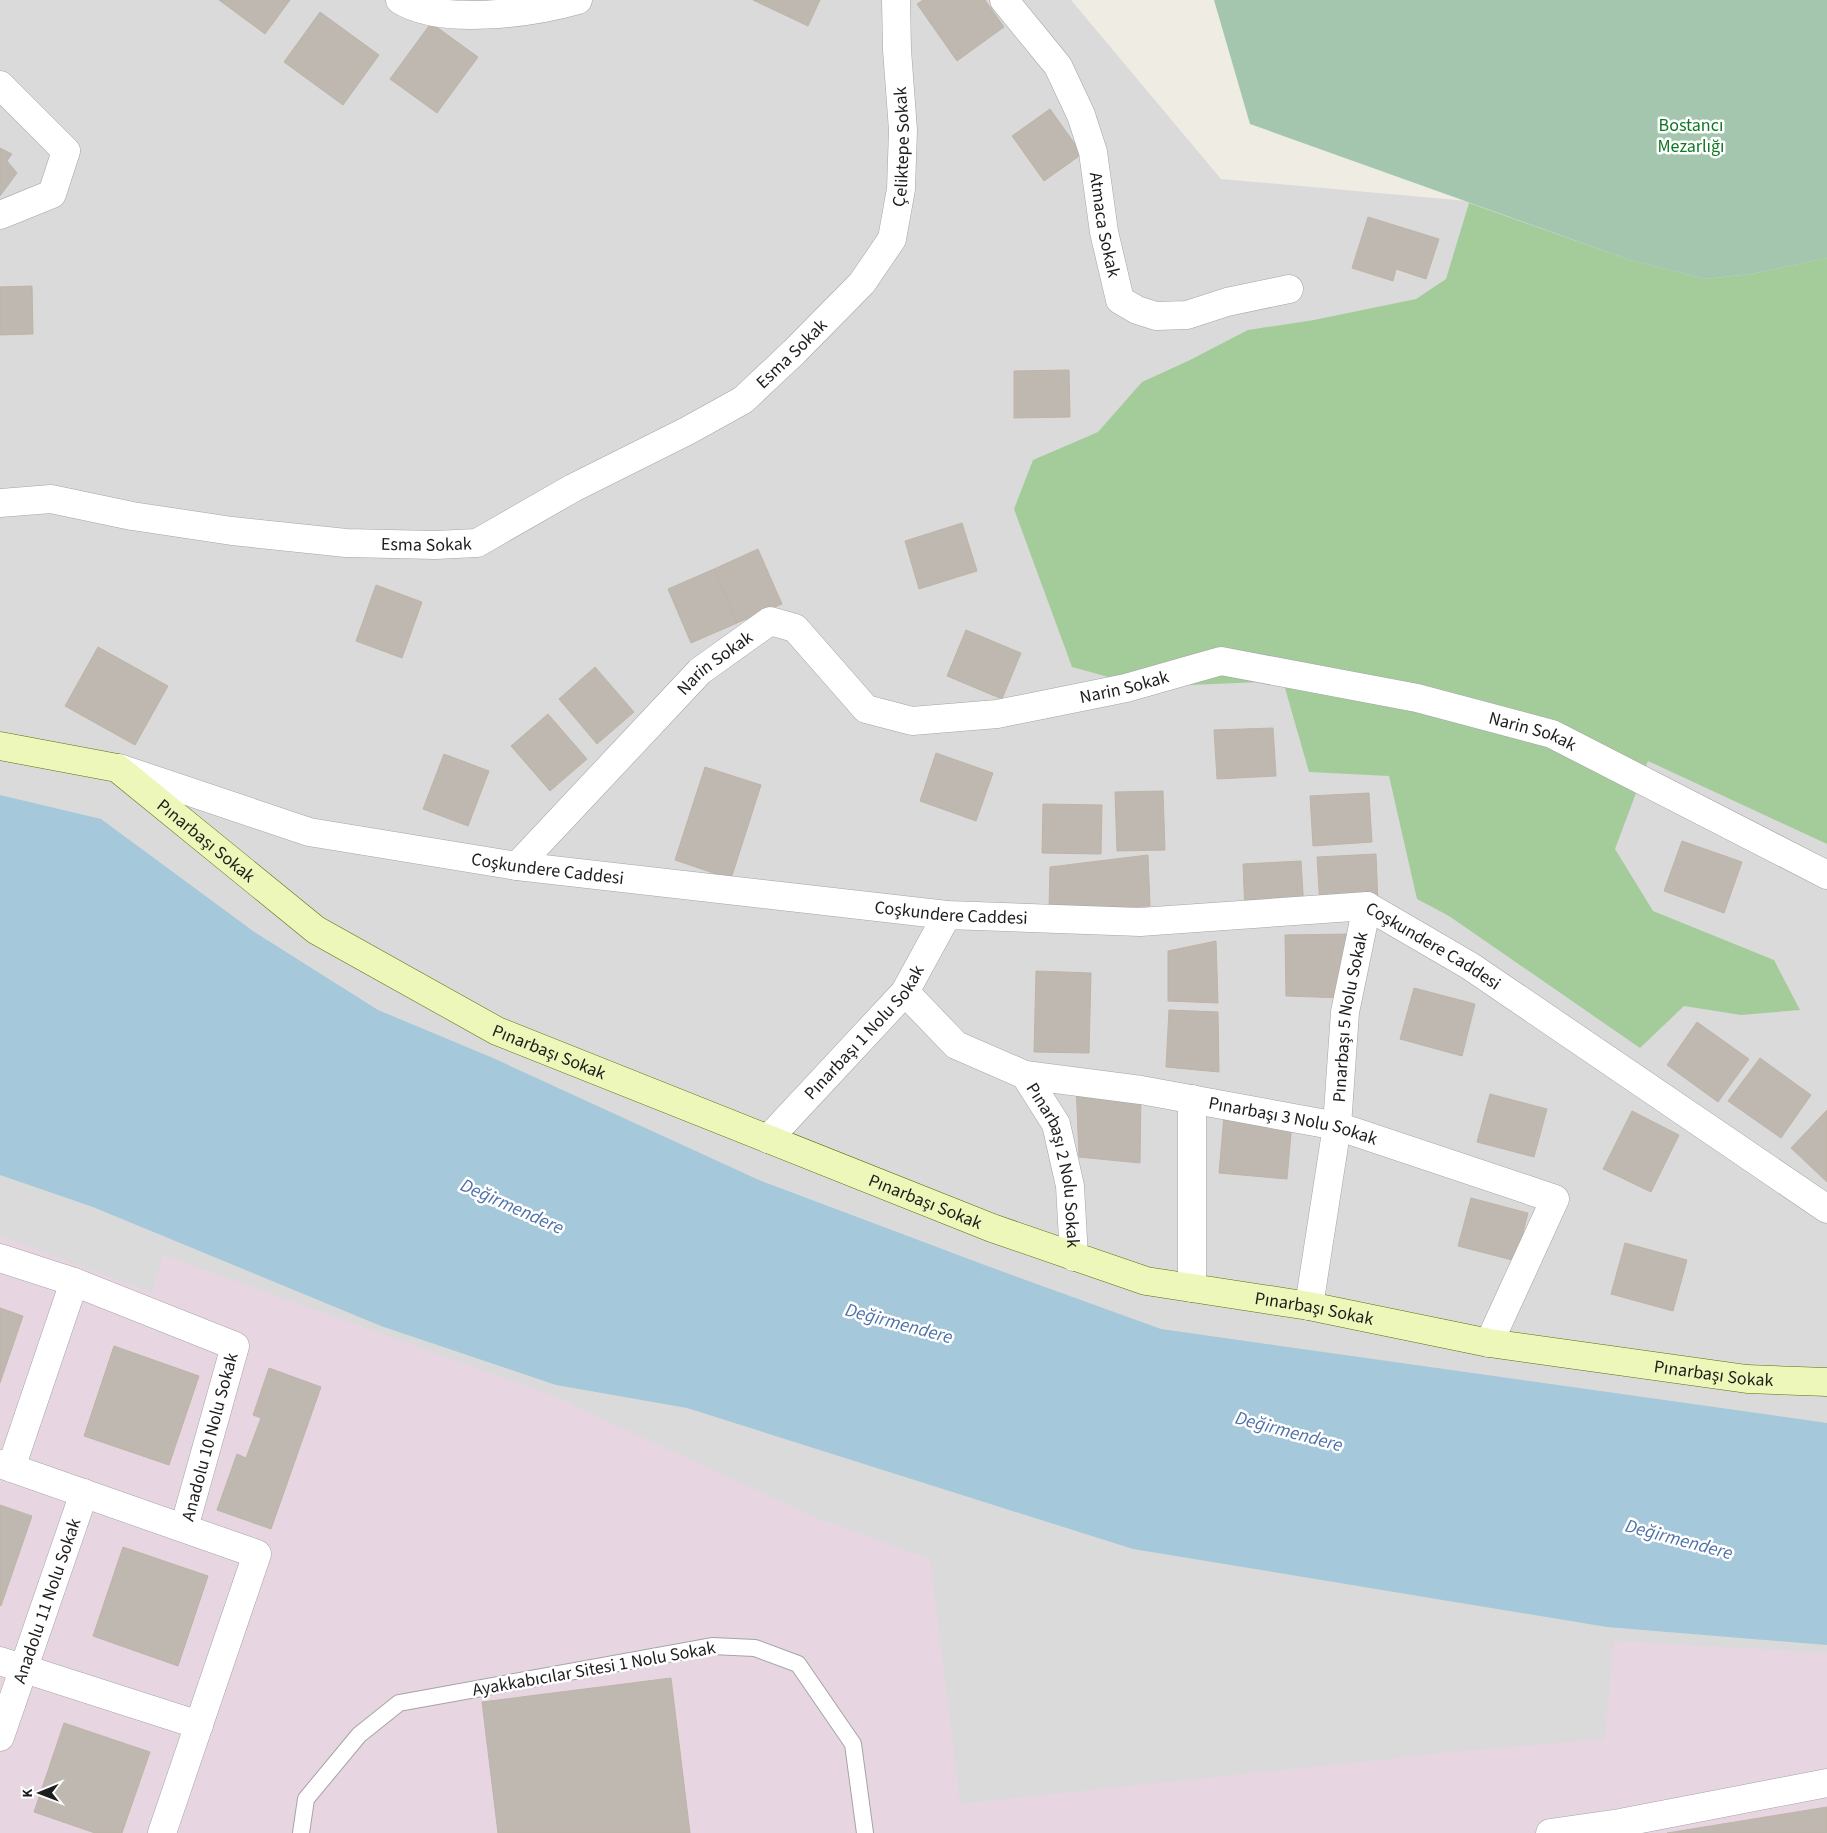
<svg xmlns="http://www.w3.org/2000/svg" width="1827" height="1833" font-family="'Source Sans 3',sans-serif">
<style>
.residential{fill:#dbdada}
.industrial{fill:#e7d6e2}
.forest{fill:#a3cc9a}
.cemetery{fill:#a5c6ae}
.water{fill:#a5c8da}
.building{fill:#beb8b0;stroke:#bfb4a6}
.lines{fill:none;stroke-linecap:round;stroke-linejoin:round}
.lane-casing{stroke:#a4a4a4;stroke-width:18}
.street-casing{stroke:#a4a4a4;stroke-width:29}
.secondary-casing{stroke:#597009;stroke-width:29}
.lane{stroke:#fff;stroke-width:16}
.street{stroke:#fff;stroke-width:28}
.secondary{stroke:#edf7b9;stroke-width:28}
.labels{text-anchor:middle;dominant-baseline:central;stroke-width:5;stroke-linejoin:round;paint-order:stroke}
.park-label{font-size:18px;fill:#107723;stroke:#fff}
.street-label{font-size:18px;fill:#1d1d1d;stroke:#fff}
.water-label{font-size:19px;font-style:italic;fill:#4e71a9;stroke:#fff}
</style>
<rect width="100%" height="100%" fill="#eeece3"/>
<polygon class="residential" points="0,0 1071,0 1221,179 1827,233 1827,1833 0,1833"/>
<polygon class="industrial" points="0,1236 152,1293 163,1255 551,1395 816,1518 930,1559 960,1804 1464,1751 1605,1739 1614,1641 1827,1653 1827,1833 0,1833"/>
<polygon class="forest" points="1469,203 1630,260 1706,279 1751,274 1827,258 1827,844 1648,761 1615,849 1653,911 1774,960 1800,1010 1741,1015 1684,1006 1640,1048 1449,916 1417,899 1389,776 1309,772 1283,681 1145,687 1072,667 1014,509 1033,460 1098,432 1142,382 1188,361 1248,330 1314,320 1416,299 1446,279"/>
<polygon class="cemetery" points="1214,0 1827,0 1827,258 1751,274 1706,279 1630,260 1250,124"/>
<polygon class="water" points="0,795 101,819 253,931 378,1010 493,1058 759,1180 990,1267 1161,1329 1827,1423 1827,1645 1607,1627 1133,1549 687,1408 556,1385 381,1326 93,1207 0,1175"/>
<g class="building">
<polygon points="219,0 290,0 265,34"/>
<polygon points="753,0 820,0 808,26"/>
<polygon points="923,0 985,0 1004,27 957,61 917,4"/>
<polygon points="320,12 379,55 343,105 284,62"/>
<polygon points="431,23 478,57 437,113 390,79"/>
<polygon points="1050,109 1082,154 1044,181 1012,136"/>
<polygon points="0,148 12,154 7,161 17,173 0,196"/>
<polygon points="1368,217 1439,239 1426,279 1396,269 1393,281 1352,268"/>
<polygon points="32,286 33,334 0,335 0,287"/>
<polygon points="1069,370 1070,417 1014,418 1014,371"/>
<polygon points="962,523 977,571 919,589 905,541"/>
<polygon points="758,549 782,604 737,623 714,569"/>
<polygon points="714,569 737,623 691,643 668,589"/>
<polygon points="376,585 422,602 402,658 356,641"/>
<polygon points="966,630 1021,653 1002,699 947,676"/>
<polygon points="98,647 168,686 135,745 65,706"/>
<polygon points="595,667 634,712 597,744 559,699"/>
<polygon points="548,714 587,759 550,791 511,746"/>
<polygon points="1273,728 1276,776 1217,779 1214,730"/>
<polygon points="936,753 993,773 976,821 920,801"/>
<polygon points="444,754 489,771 468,826 423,809"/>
<polygon points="705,767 761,785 731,879 675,860"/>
<polygon points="1163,791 1165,850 1117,851 1115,792"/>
<polygon points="1369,793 1372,842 1313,846 1310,796"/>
<polygon points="1043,804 1102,805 1101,854 1042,853"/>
<polygon points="1682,841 1742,862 1724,913 1664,891"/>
<polygon points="1376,854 1378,903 1320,906 1317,857"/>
<polygon points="1148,855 1150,906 1049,909 1050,867"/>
<polygon points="1301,861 1304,910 1245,913 1243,864"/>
<polygon points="1353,934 1345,998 1286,996 1285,935"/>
<polygon points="1216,941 1218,1003 1168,1001 1168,951"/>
<polygon points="1036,971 1091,973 1089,1053 1034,1052"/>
<polygon points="1414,988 1475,1004 1462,1056 1400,1039"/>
<polygon points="1169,1010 1218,1012 1219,1072 1166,1067"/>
<polygon points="1697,1022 1749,1059 1718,1102 1667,1065"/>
<polygon points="1760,1058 1811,1095 1781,1138 1728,1101"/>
<polygon points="1076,1083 1141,1090 1140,1163 1079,1157"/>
<polygon points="1490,1094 1547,1109 1534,1157 1477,1142"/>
<polygon points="1827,1110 1827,1182 1791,1148"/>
<polygon points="1632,1111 1679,1135 1651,1192 1603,1169"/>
<polygon points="1224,1116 1292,1122 1287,1179 1219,1173"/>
<polygon points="1471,1198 1528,1213 1516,1261 1458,1246"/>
<polygon points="1625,1243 1687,1260 1673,1311 1611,1294"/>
<polygon points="0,1308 23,1316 0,1383"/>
<polygon points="114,1346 199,1376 169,1465 84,1436"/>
<polygon points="269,1368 321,1387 271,1529 217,1510 237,1454 246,1458 261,1418 253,1415"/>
<polygon points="0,1505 32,1516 1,1606 0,1605"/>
<polygon points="123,1547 208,1576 178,1666 93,1636"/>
<polygon points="671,1678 690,1833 498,1833 482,1702"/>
<polygon points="64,1723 150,1752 122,1833 95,1833 34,1812"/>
<polygon points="1827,1807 1827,1833 1667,1833"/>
</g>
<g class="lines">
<defs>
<polyline id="lane" points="301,1833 306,1799 359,1735 399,1703 712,1646 755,1648 798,1664 853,1744 865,1833"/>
<g id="street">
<path d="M400 0C442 26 532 13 578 0"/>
<path id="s1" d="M1004 0 1058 66 1081 115 1093 152 1104 232 1120 300 1137 310 1156 316 1187 315 1227 302 1289 289"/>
<polyline points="0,85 66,151 52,194 0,215"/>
<path id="s2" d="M0 503 51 499 132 516 232 531 346 543 435 545 477 543 573 488 687 431 743 400 794 352 862 283 892 239 901 189 903 130 897 50 896 0"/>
<path id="s3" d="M119 768 309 832 517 866 947 915 1140 922 1367 906 1470 966 1827 1209"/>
<path id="s4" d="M517 866 700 671 770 621 795 628 866 709 912 721 997 714 1126 688 1221 661 1417 698 1552 734 1827 875"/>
<path id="s5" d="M905 992 956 1045 1025 1075 1056 1124 1070 1186 1074 1257"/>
<path id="s6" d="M1025 1075 1141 1090 1337 1126 1555 1199 1489 1343"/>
<polyline points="1192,1099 1192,1288"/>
<path id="s7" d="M768 1139 905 992 947 915"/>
<polyline points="0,1258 74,1282 235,1346 184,1528"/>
<path id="s8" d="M1309 1306 1337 1126 1345 1012 1367 906"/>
<polyline points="0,1464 257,1554 162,1833"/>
<polyline points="11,1468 74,1282"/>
<polyline points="0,1661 199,1725"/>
<path id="s9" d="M0 1737 84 1493"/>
<polyline points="1550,1833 1620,1823 1827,1783"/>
</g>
<g id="secondary">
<path id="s10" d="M0 746 117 768 316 930 497 1031 992 1228 1146 1281 1309 1306 1489 1343 1747 1379 1827 1382"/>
</g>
</defs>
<use href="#lane" class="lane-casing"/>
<use href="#street" class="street-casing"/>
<use href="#secondary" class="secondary-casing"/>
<use href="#lane" class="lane"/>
<use href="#street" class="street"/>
<use href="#secondary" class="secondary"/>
</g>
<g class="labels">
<g class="park-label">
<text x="1691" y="125">Bostancı<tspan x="1691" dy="21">Mezarlığı</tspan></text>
</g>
<g class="street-label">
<text stroke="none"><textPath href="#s2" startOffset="1096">Çeliktepe Sokak</textPath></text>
<text stroke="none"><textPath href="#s1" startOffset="252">Atmaca Sokak</textPath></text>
<text stroke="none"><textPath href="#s2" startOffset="850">Esma Sokak</textPath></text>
<text stroke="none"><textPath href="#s2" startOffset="430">Esma Sokak</textPath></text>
<text stroke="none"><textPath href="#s4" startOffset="284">Narin Sokak</textPath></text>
<text stroke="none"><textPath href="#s4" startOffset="750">Narin Sokak</textPath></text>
<text stroke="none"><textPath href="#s4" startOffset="1170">Narin Sokak</textPath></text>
<text stroke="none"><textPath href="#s10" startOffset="234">Pınarbaşı Sokak</textPath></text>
<text stroke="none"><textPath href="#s3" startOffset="442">Coşkundere Caddesi</textPath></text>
<text stroke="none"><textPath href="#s3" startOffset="848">Coşkundere Caddesi</textPath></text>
<text stroke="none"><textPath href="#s3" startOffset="1342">Coşkundere Caddesi</textPath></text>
<text stroke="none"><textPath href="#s8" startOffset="292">Pınarbaşı 5 Nolu Sokak</textPath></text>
<text stroke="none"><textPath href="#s7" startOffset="144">Pınarbaşı 1 Nolu Sokak</textPath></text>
<text stroke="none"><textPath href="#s10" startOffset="639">Pınarbaşı Sokak</textPath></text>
<text stroke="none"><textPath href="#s6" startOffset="272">Pınarbaşı 3 Nolu Sokak</textPath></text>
<text stroke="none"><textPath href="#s5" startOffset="246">Pınarbaşı 2 Nolu Sokak</textPath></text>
<text stroke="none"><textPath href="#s10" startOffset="1044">Pınarbaşı Sokak</textPath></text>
<text stroke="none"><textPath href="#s10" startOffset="1449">Pınarbaşı Sokak</textPath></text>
<text stroke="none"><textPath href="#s10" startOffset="1854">Pınarbaşı Sokak</textPath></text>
<text transform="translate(210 1437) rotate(-75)">Anadolu 10 Nolu Sokak</text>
<text stroke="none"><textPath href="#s9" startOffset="144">Anadolu 11 Nolu Sokak</textPath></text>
<text transform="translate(594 1669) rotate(-10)">Ayakkabıcılar Sitesi 1 Nolu Sokak</text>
</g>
<g class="water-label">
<text transform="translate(512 1207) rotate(24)">Değirmendere</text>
<text transform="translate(899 1324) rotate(15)">Değirmendere</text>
<text transform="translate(1289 1432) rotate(15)">Değirmendere</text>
<text transform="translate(1679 1540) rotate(15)">Değirmendere</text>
</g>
</g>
<g transform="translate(40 1793) rotate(269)" stroke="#ffffff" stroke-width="4" paint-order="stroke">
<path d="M0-4L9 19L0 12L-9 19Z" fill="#1d1d1d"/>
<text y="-8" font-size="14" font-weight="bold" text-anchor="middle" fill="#1d1d1d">K</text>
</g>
</svg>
